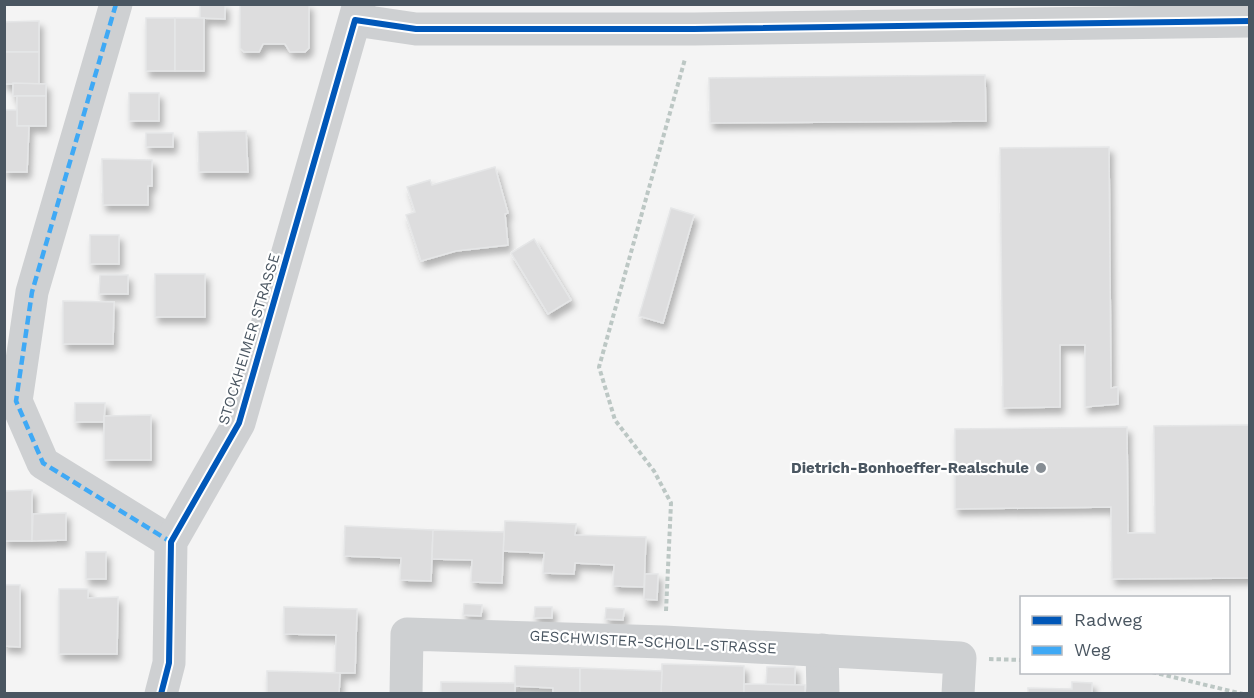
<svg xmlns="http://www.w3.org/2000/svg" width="1254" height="698" font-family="'Work Sans',sans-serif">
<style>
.building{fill:#ddddde;stroke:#e5e6e7;stroke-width:1.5;filter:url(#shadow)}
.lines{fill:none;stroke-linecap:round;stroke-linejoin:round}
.path{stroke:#bcc7c4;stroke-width:4;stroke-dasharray:4.5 3;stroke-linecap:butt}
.minor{stroke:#ced0d2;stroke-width:33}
.quiet{stroke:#3fa9f5;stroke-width:4.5;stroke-dasharray:9 4.5;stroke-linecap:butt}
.cycleway-casing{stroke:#fff;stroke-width:10}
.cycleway{stroke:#0057b8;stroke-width:6}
.poi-dot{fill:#868d94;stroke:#fff;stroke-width:2}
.labels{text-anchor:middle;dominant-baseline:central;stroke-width:4.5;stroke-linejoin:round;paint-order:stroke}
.street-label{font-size:15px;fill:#4a5661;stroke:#fff}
.poi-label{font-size:15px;font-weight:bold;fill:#4a5661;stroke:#fff;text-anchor:end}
</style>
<defs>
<filter id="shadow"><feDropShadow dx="3.5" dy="6" stdDeviation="3" flood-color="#0004"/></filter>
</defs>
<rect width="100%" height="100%" fill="#f4f4f4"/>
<g class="building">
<polygon points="225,4 225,19 200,18 200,5"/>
<polygon points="240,4 309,4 309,48 305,52 290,52 285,44 263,44 259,52 244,52 240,48"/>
<rect x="146" y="18" width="29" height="53"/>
<rect x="175" y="18" width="29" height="53"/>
<polygon points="39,21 39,52 4,52 4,22"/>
<rect x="4" y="52" width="35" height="32"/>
<polygon points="985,75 986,121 710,123 709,78"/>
<polygon points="13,83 46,84 46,96 13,96"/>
<rect x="129" y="93" width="30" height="28"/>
<rect x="17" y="96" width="29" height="30"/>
<polygon points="4,110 17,110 17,126 29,126 27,172 4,172"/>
<polygon points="246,131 248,172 199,172 198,132"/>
<rect x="146" y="133" width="27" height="14"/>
<polygon points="1109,147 1111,388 1118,387 1118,404 1085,407 1085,345 1060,345 1060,407 1003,408 1000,148"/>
<polygon points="102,159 152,160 152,186 148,186 148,205 103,205"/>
<polygon points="495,167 508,213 505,214 508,245 456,251 421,261 406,215 415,212 407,187 430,180 432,185"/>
<polygon points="671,208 694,215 663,323 639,316"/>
<rect x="90" y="235" width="29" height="29"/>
<polygon points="534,239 571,300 548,314 511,253"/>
<rect x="155" y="274" width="50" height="43"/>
<polygon points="100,275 128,275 128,294 99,294"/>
<polygon points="63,301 114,302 113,344 63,344"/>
<polygon points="75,403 105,403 104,422 75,422"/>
<polygon points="151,415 151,460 104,460 104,416"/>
<polygon points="1250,425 1250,578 1112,579 1111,507 955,509 955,429 1127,427 1128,533 1155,533 1154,426"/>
<polygon points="32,490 32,541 4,541 4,491"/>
<polygon points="66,513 66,540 32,541 33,514"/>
<polygon points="505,521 576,524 575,535 646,537 644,587 613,586 614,565 575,563 574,574 543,573 544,553 503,551"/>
<polygon points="345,526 433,530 431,581 400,580 401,558 344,556"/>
<polygon points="433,530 504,532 502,583 471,582 472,560 432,559"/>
<rect x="86" y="552" width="20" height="27"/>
<polygon points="645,574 658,574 657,600 644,599"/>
<polygon points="4,585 20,585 20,647 4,646"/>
<polygon points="59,589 88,589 88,598 118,597 117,654 59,654"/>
<polygon points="464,604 482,605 481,616 463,615"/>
<polygon points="284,607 357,609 355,673 335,673 336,635 284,634"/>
<polygon points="535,607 552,607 552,618 534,618"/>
<polygon points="606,608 624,609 623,620 605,619"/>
<polygon points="662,664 744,666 744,694 661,693"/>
<polygon points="515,666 580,668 580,694 553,694 553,688 515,686"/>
<polygon points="767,667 795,667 795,685 766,684"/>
<polygon points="580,668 662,671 661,694 580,694"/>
<polygon points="267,671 340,673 339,694 267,694"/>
<polygon points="441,682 515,683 515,694 441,694"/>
<polygon points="1072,682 1092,683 1092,694 1028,694 1028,688 1072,689"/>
<polygon points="744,684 805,685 805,694 744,694"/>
</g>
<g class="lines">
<g class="path">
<polyline points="666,611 671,503 654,471 615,420 599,367 685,59"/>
<polyline points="989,659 1022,660"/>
<polyline points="1152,672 1243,694"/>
</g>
<g class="minor">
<polyline points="116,4 32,292 16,401 43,463 171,542"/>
<polyline points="355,20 416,29 694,29 1250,21"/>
<polyline points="822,650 823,694"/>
<polyline points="161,694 169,663 171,542 239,423 359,4"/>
<polyline points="406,694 407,634 664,642 960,658 958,694"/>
</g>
<polyline class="quiet" points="116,4 32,292 16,401 43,463 171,542"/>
<defs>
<polyline id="cycleway" points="161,694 169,663 171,542 239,423 355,20 416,29 694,29 1250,21"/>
</defs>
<use href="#cycleway" class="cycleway-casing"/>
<use href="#cycleway" class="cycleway"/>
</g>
<circle class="poi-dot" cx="1041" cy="468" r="6"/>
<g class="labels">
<g class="street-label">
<text transform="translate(249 339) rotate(-73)">STOCKHEIMER STRASSE</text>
<text transform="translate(653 642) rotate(3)">GESCHWISTER-SCHOLL-STRASSE</text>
</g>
<g class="poi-label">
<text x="1029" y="468">Dietrich-Bonhoeffer-Realschule</text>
</g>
</g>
<rect width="1254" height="698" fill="none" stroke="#4a5661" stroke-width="12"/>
<rect x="1020" y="596" width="210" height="78" fill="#ffffff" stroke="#b7bbc0" stroke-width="1.5"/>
<rect x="1032" y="616" width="30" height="9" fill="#0057b8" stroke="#b7bbc0" stroke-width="1.5"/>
<text x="1074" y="626" font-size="18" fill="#4a5661">Radweg</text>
<rect x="1032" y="646" width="30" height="9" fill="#3fa9f5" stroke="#b7bbc0" stroke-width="1.5"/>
<text x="1074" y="656" font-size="18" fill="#4a5661">Weg</text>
</svg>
